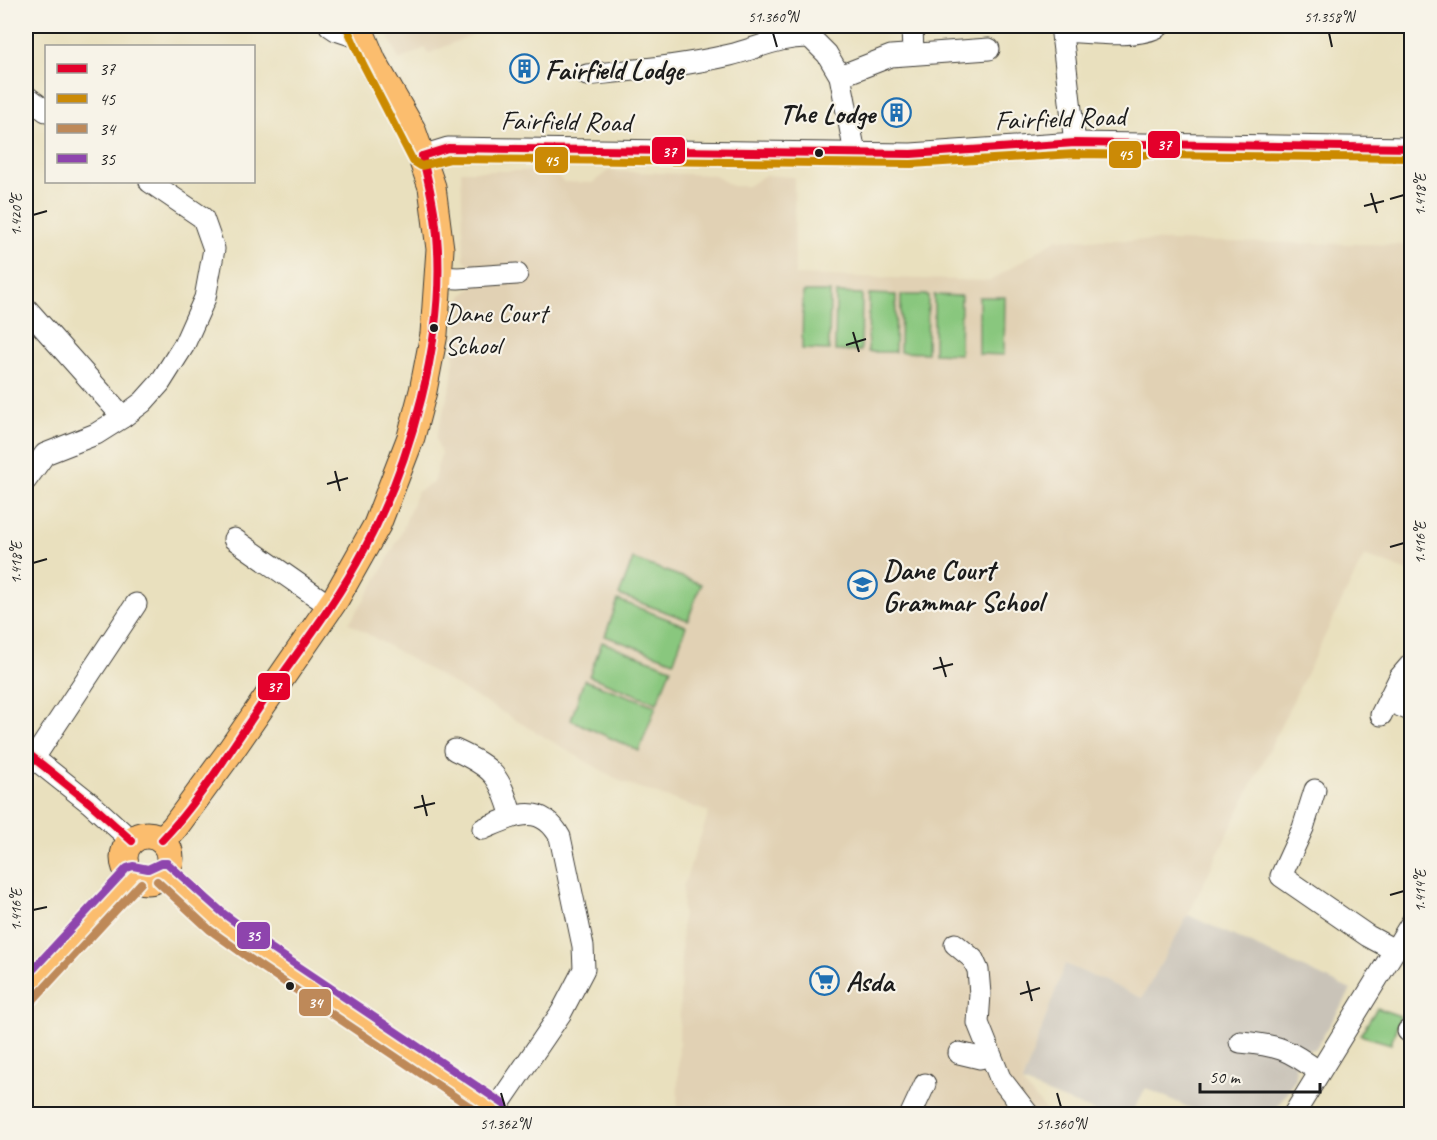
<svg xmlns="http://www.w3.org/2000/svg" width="1437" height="1140" font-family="Caveat,sans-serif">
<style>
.built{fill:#e1d1b4}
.industrial{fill:#c9c3b8}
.green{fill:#89c77e;stroke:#52724d;stroke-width:1.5}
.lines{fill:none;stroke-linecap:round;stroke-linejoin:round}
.minor-casing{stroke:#3b3934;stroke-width:23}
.major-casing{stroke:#3b3934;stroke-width:29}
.minor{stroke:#fff;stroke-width:21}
.major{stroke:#fbbd6e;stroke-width:27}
.bus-1-casing{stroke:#f7f3e8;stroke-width:12}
.bus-2-casing{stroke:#f7f3e8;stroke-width:12}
.bus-3-casing{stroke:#f7f3e8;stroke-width:12}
.bus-4-casing{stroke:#f7f3e8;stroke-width:12}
.bus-1{stroke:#e4002b;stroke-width:8}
.bus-2{stroke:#cb8a06;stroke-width:8}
.bus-3{stroke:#be8959;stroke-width:8}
.bus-4{stroke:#8e44ad;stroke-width:8}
.ticks{fill:none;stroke:#1c1c1c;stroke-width:2}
.bus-dot{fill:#1c1c1c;stroke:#f7f3e8;stroke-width:2}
.labels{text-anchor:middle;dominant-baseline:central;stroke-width:4.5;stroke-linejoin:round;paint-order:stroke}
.bus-label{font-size:26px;fill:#1c1c1c;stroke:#f7f3e8;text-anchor:start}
.poi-label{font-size:28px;font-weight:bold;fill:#1c1c1c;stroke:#f7f3e8;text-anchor:start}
.street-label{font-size:28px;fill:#1c1c1c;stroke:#f7f3e8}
.line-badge{stroke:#f7f3e8;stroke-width:2}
.badge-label{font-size:16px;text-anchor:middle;font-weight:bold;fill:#fff}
.neatline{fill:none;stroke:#1c1c1c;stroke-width:2}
.ticks-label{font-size:15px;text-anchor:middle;fill:#1c1c1c}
</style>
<rect width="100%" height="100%" fill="#f7f3e8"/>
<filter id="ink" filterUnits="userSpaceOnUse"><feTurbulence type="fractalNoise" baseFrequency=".0167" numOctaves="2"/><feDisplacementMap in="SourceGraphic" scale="12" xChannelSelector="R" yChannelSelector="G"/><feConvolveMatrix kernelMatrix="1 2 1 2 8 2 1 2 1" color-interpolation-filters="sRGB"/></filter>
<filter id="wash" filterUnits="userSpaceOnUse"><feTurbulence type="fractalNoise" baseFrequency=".008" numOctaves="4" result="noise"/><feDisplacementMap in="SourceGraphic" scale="24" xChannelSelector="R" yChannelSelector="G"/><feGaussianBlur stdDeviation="1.35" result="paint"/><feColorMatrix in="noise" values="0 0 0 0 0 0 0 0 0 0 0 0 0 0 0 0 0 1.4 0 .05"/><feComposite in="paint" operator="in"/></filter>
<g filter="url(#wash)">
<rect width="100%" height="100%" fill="#e9e0be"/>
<g class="built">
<polygon points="384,26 492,26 428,54 425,48 399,60"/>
<polygon points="461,171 551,171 564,182 592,183 608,171 714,175 732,186 748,186 765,175 794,177 795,275 990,281 1057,239 1411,245 1411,572 1364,556 1188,915 1142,998 1065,964 1022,1083 1049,1114 677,1114 683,887 709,812 620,781 349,623 375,583 400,536 417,492 433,483 441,454 436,438 451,384 462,295 472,288 472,269 464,259"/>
</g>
<polygon class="industrial" points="1188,915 1351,990 1315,1049 1302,1051 1295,1061 1296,1078 1273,1114 1203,1114 1146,1088 1131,1114 1101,1114 1022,1083 1065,964 1142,998"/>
<g class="green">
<polygon points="803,292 830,292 829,350 802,349"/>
<polygon points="836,293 862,294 861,351 835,351"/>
<polygon points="869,294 896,295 895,352 868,352"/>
<polygon points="901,295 928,295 927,353 900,352"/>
<polygon points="934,295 961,296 960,354 934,353"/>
<polygon points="979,297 1005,297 1004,355 979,354"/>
<polygon points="633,559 701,584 688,620 619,595"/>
<polygon points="618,600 686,626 674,661 605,636"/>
<polygon points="602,642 671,668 657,703 589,676"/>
<polygon points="584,680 656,706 639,751 571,720"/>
<polygon points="1377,1008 1400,1016 1391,1044 1360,1035"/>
</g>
</g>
<g filter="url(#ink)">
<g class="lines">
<defs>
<g id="minor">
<polyline points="330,26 336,30 363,39"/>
<polyline points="912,26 913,54"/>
<polyline points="1061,26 1075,143"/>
<path d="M1062 31C1087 32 1139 39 1159 26"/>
<path d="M587 75C635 70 683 66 730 55 758 48 781 36 810 37L827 54 840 76 855 153"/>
<polyline points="840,76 891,56 989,49"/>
<polyline points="26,96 46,111"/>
<polyline points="422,156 448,148 911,154 1075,143 1412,148"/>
<polyline points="438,277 458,278 517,274"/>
<polyline points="26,308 123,417"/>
<polyline points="26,480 45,454 96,434 123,417 143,402 160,383 184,345 205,298 214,249 203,218 150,182"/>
<polyline points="234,539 330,606"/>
<polyline points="1389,701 1412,711"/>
<polyline points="1381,715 1400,677 1412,663"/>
<path d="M455 750C494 768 500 776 512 817"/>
<polyline points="26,752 90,803 132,841"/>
<polyline points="34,758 136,604"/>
<polyline points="1315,790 1303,828 1281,876 1368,936 1394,950"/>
<path d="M483 829C514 816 540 801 560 837L583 946 584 969 561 1013 494 1111"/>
<polyline points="955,944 973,959 978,970 980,994 978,1023 1000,1078 1028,1114"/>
<polyline points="1408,1031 1412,1034"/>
<path d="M1240 1042C1277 1045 1289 1049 1319 1072"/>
<polyline points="959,1053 980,1058 990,1055"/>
<polyline points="911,1114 925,1084"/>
<polyline points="1294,1114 1412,922"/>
</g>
<g id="major">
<circle cx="147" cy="858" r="23"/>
<polyline points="162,840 174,828 229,753 336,598 377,525 411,437 423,391 434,334 440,249 432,187 412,130 373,62 358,26"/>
<polyline points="164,873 217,922 262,955 499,1114"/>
<polyline points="26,992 133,876"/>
</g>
</defs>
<use href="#minor" class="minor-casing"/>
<use href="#major" class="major-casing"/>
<use href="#minor" class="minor"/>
<use href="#major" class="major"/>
<defs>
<g id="bus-1">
<polyline points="422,156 448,148 911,154 1075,143 1412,148"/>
<polyline points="26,752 90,803 132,841"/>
<path d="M162 840C200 800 230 750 261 705 296 654 335 605 364 550 411 462 446 337 437 236 435 209 429 183 422 156"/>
</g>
<polyline id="bus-2" points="348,30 363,64 413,161 421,166 450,159 911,164 1075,154 1412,158"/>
<g id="bus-3">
<polyline points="157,881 210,930 256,963 481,1114"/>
<polyline points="34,999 141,883"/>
</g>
<polyline id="bus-4" points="26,977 127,868 133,866 148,869 161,863 167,863 224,914 268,946 505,1105"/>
</defs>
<use href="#bus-1" class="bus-1-casing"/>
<use href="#bus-2" class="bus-2-casing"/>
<use href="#bus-3" class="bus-3-casing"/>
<use href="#bus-4" class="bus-4-casing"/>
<use href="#bus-1" class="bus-1"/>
<use href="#bus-2" class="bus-2"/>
<use href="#bus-3" class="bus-3"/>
<use href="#bus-4" class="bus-4"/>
</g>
</g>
<path class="ticks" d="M773 33 777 47M1329 33 1332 47M1371 193 1377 213M1390 199 1404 195M1364 206 1384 201M33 215 47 211M853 332 859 352M846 345 866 339M335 471 340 491M327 484 348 478M1390 547 1404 543M33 563 47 559M940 657 946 677M933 669 953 664M422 795 427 816M414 808 435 803M1390 895 1404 891M33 910 47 907M1027 981 1032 1001M1020 994 1040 988M501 1093 505 1107M1057 1093 1061 1107"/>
<defs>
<symbol id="building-ring" viewBox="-11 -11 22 22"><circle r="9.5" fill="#f7f3e8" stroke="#1f6fb2" stroke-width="1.5"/><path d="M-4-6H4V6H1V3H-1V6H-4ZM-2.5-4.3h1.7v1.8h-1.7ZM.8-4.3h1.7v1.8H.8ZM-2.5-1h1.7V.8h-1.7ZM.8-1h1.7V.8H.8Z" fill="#1f6fb2"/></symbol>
<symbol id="school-ring" viewBox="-11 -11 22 22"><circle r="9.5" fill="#f7f3e8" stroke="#1f6fb2" stroke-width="1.5"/><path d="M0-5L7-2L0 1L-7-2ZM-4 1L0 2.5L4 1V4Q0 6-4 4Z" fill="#1f6fb2"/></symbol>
<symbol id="supermarket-ring" viewBox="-11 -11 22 22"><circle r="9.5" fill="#f7f3e8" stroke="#1f6fb2" stroke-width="1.5"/><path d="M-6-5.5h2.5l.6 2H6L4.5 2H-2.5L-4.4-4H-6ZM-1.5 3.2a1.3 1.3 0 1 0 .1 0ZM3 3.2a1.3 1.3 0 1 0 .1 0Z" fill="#1f6fb2"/></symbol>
</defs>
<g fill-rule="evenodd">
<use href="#building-ring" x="508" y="52" width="33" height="33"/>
<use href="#building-ring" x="880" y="96" width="33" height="33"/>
<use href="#school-ring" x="846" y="568" width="33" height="33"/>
<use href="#supermarket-ring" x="808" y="964" width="33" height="33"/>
</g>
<g class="bus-dot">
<circle cx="819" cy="153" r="5"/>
<circle cx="434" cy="328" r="5"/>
<circle cx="290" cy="986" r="5"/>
</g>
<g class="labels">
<g class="bus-label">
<text x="445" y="313">Dane Court<tspan x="445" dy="32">School</tspan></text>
</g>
<g class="poi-label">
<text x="545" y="69">Fairfield Lodge</text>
<text x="875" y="113" text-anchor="end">The Lodge</text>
<text x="883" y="569">Dane Court<tspan x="883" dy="32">Grammar School</tspan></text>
<text x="846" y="981">Asda</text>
</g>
<g class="street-label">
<text transform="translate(1060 118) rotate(-2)">Fairfield Road</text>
<text transform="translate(566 121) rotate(1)">Fairfield Road</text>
</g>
</g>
<g class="line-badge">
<rect x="1147" y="130" width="34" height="29" rx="6" fill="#e4002b"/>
<rect x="651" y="136" width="35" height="29" rx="6" fill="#e4002b"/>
<rect x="1108" y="140" width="34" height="29" rx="6" fill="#cb8a06"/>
<rect x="534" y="146" width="35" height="28" rx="6" fill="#cb8a06"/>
<rect x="257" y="672" width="34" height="29" rx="6" fill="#e4002b"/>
<rect x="236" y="921" width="35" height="29" rx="6" fill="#8e44ad"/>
<rect x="298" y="988" width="34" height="29" rx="6" fill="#be8959"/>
</g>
<g class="badge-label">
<text x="1164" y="150">37</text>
<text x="669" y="157">37</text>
<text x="1125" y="160">45</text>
<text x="551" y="166">45</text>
<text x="274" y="692">37</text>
<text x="253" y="941">35</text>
<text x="315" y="1008">34</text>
</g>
<rect width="1437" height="1140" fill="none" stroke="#f7f3e8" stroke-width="66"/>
<rect x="45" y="45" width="210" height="138" fill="#f7f3e8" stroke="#9f9d96" stroke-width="1.5"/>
<rect x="57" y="64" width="30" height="9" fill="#e4002b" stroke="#9f9d96" stroke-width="1.5"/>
<text x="99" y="75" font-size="18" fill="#1c1c1c">37</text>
<rect x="57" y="94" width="30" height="9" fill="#cb8a06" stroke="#9f9d96" stroke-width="1.5"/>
<text x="99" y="105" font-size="18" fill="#1c1c1c">45</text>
<rect x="57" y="124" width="30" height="9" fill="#be8959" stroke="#9f9d96" stroke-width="1.5"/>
<text x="99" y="135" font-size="18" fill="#1c1c1c">34</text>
<rect x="57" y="154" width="30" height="9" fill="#8e44ad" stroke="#9f9d96" stroke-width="1.5"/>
<text x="99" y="165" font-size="18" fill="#1c1c1c">35</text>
<path d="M1200 1083v9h120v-9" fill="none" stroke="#1c1c1c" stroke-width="3"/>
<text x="1209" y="1083" font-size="18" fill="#1c1c1c" stroke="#f7f3e8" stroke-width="4.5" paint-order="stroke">50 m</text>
<rect x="33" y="33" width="1371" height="1074" class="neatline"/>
<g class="ticks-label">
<text x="773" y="22">51.360°N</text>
<text x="1329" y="22">51.358°N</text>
<text transform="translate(1420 195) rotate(-90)" y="5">1.418°E</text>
<text transform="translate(16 215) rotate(-90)" y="5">1.420°E</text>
<text transform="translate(1420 543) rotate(-90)" y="5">1.416°E</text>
<text transform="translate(16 563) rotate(-90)" y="5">1.418°E</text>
<text transform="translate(1420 891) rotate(-90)" y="5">1.414°E</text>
<text transform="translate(16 910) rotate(-90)" y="5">1.416°E</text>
<text x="505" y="1129">51.362°N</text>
<text x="1061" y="1129">51.360°N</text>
</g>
</svg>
